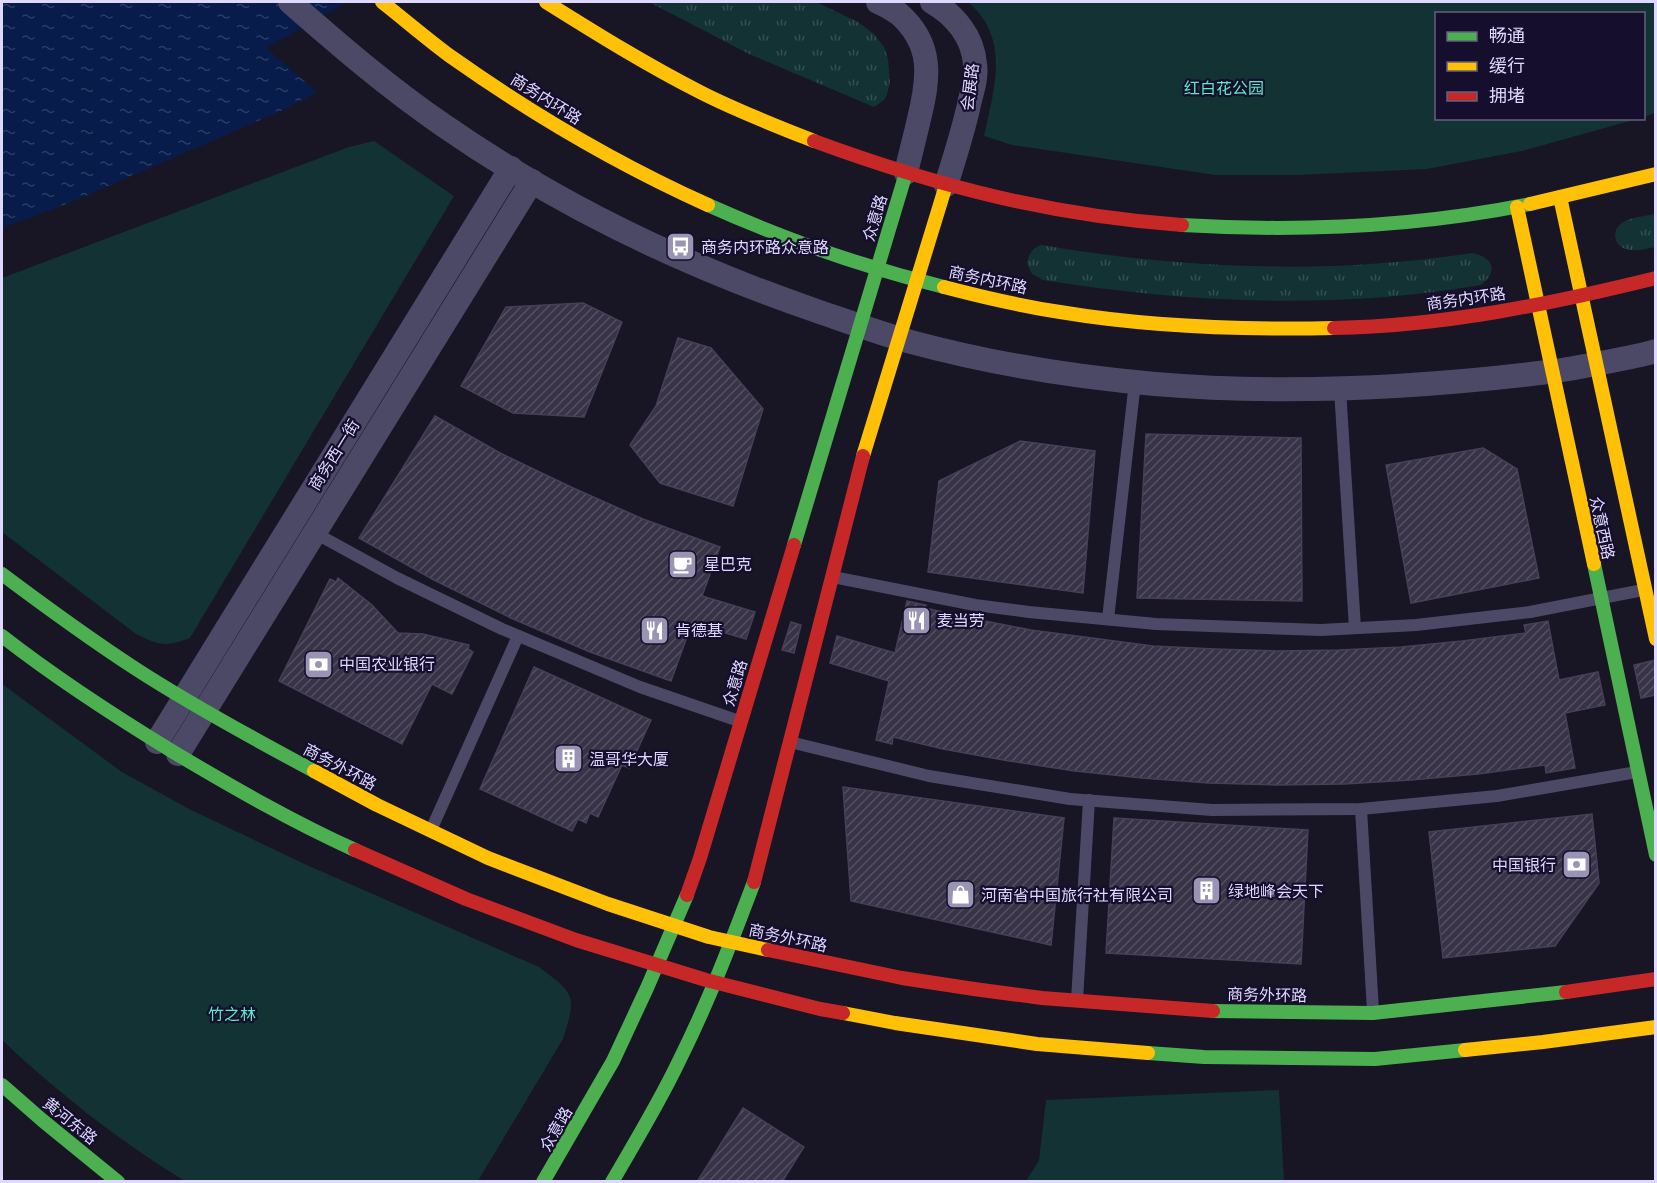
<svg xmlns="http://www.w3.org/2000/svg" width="1657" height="1183" font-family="'Fira Sans','Noto Sans SC',sans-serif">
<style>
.grass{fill:url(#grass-tufts)}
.green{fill:#123234}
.water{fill:url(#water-ripples)}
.building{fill:url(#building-hatch);stroke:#454058;stroke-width:1.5}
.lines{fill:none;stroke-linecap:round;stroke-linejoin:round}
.lane{stroke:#4c4966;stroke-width:12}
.street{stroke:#4c4966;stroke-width:24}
.fast{stroke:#4caf50;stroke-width:14}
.slow{stroke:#ffc107;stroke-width:14}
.jam{stroke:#c62828;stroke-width:14}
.labels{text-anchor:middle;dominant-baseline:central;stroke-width:4.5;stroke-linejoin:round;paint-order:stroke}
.street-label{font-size:16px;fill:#dfd9ff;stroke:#150e2c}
.park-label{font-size:16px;fill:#59ebcd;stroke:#150e2c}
.poi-label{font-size:16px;fill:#dfd9ff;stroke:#150e2c;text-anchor:start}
</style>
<defs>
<pattern id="grass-tufts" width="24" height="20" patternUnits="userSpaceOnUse" patternTransform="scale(1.5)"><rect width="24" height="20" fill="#123234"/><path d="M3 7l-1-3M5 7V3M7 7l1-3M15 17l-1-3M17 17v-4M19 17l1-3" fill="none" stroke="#344f52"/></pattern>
<pattern id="water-ripples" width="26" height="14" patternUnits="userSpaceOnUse" patternTransform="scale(1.5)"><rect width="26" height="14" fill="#071c4a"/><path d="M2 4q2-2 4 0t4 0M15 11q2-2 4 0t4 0" fill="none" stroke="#2b3c65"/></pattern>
<pattern id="building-hatch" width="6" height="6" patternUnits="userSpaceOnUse" patternTransform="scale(1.5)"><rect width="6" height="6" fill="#383346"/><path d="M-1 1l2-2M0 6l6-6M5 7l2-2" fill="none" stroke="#545062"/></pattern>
</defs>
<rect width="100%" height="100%" fill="#181525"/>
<g class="grass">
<polygon points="649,2 816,2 858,22 874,34 884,47 888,59 890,81 887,95 884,100 874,107 749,54"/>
<path d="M1655 214V247C1646 249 1636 252 1626 249 1614 246 1611 230 1622 223 1631 217 1645 216 1655 214Z"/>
<path d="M1041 245C1183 269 1329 275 1472 253 1493 257 1499 271 1481 285 1336 310 1187 303 1043 280L1032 274 1027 264C1028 255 1032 248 1041 245Z"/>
</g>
<g class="green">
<path d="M968 2H1655V113L1644 117V14H1436V118L1637 119 1522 151 1427 169 1298 175H1215L1012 145 984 136C994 88 1011 39 968 2Z"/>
<path d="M374 141 454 196 190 638C165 647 160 646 136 634L2 532V278L349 147Z"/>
<path d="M2 684 122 772 189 809 309 866 539 967C575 994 577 995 563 1039L478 1181H185C119 1141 58 1093 2 1040Z"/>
<polygon points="1279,1090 1284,1181 1026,1181 1039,1160 1046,1100"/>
</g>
<polygon class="water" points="2,2 347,2 266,48 317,92 279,112 69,203 2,228"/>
<g class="building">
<polygon points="583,303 622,322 584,417 513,413 461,386 506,307"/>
<polygon points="678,338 711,348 763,409 733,506 660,483 630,445 656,406"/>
<polygon points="435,416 500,453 571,487 643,519 720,547 702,596 755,612 746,639 692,623 671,681 590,652 511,618 434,580 359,538"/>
<polygon points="1146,434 1301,438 1302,601 1137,598"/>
<polygon points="1020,441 1095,451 1083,593 928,572 939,481"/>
<polygon points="1483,448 1517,469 1539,578 1411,603 1386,465"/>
<polygon points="338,578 372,605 398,633 423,634 469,645 468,649 473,652 452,694 432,684 402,744 279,681 330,579 336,582"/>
<polygon points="907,601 926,605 925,608 970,618 1031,630 1153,646 1215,649 1277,651 1339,650 1401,647 1462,641 1526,633 1524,625 1548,621 1559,680 1598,672 1605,705 1565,713 1575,768 1546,773 1545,765 1478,774 1411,780 1344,784 1277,785 1209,783 1142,778 1075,771 1009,761 943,749 893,737 892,744 876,740 889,681 830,663 837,636 895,653"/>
<polygon points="791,622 801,625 794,653 782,650"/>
<polygon points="1656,660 1656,695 1641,698 1634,665"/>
<polygon points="534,667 651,720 629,768 622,765 598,817 590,813 586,823 578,819 572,831 480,789"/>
<polygon points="843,787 1064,818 1051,945 851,901"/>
<polygon points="1592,814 1599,883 1555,946 1443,958 1429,832"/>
<polygon points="1114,818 1308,830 1301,964 1106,953"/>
<polygon points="743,1108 804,1147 782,1182 697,1182"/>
</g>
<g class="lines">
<g class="lane">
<polyline points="1340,389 1355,628"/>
<polyline points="315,533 397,578 502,629 640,687 739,721"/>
<polyline points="833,577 975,605 1029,612 1156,624 1321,630 1416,625 1530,612 1643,590"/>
<polyline points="1108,619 1135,382"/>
<polyline points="790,742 929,776 1070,799 1212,810 1361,809 1497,796 1637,772"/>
<polyline points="1361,809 1373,1011"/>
<polyline points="431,830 518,636"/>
<polyline points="1077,1000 1089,800"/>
</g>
<g class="street">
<path d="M290 2C339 45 389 88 443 125 558 205 683 265 814 310 846 321 878 333 911 342 989 363 1074 377 1155 384 1286 395 1418 388 1548 372 1579 368 1611 361 1641 355L1656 351"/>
<path d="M878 2C885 5 892 9 898 13 934 44 929 78 919 119 915 137 910 155 906 173"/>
<path d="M932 2C955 15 973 37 975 64 977 76 973 89 970 100 964 129 955 157 946 185"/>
<polyline points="157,742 511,168"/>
<polyline points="178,754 532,181"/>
</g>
<g class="fast">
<path d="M708 205C784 239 863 267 944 287"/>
<path d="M1182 225C1299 232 1415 227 1530 204"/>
<polyline points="794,545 906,173"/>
<polyline points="1594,564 1656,855"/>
<path d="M2 574C46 607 90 639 136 669 193 706 254 739 314 771"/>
<path d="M2 636C57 679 116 717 175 753 234 788 293 822 355 850"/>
<polyline points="1213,1011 1373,1013 1566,992"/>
<polyline points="1148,1053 1204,1057 1375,1059 1465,1050"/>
<polyline points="2,1085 42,1120 118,1182"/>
<polyline points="543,1182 613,1061 647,988 687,895"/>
<path d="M612 1182C635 1142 659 1103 679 1061 708 1003 731 943 754 882"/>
</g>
<g class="slow">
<path d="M382 2C405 20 427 39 450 56 532 114 617 164 708 205"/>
<path d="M546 2C597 34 647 65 700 92 737 111 776 126 814 141"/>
<polyline points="1560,197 1656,639"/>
<polyline points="1530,204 1656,174"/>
<polyline points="1517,207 1594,564"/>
<path d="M944 287C982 297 1021 306 1060 312 1150 327 1242 330 1334 328"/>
<polyline points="863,456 946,185"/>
<polyline points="314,771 377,805 488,858 608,904 709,937 768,950"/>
<polyline points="843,1013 895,1023 1037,1044 1148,1053"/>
<polyline points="1465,1050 1543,1042 1656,1027"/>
</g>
<g class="jam">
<path d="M814 141C936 186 1053 216 1182 225"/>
<path d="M1334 328C1444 326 1550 304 1656 278"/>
<polyline points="355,850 466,899 576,940 706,980 820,1009 843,1013"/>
<polyline points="754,882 863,456"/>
<polyline points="687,895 700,858 794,545"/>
<polyline points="768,950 902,978 974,989 1042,998 1213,1011"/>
<polyline points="1566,992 1656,979"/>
</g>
</g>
<defs>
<symbol id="bus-square" viewBox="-11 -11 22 22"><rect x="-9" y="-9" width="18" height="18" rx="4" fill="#9994b3" stroke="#150e2c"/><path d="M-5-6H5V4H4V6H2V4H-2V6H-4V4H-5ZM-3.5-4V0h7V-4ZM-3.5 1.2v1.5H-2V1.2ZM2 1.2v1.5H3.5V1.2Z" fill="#fff"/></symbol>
<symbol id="cafe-square" viewBox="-11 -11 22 22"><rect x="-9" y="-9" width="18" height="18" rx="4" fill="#9994b3" stroke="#150e2c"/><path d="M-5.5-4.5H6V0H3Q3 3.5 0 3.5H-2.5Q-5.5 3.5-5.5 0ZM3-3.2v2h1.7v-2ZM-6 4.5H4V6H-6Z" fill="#fff"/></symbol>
<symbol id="restaurant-square" viewBox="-11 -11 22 22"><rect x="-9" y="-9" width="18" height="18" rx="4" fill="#9994b3" stroke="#150e2c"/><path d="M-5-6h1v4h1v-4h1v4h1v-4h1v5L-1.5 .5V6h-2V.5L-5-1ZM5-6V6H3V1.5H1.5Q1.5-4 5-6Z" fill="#fff"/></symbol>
<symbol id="bank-square" viewBox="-11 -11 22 22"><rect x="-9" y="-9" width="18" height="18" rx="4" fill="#9994b3" stroke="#150e2c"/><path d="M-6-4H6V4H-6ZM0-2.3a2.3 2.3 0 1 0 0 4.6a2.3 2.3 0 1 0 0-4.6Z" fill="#fff"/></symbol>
<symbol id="building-square" viewBox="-11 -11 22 22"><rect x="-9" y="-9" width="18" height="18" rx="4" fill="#9994b3" stroke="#150e2c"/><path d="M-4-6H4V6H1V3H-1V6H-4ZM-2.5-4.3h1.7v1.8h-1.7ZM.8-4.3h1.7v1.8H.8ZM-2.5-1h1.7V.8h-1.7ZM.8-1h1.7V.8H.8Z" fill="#fff"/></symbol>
<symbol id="shop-square" viewBox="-11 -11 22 22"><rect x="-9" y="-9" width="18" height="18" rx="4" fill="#9994b3" stroke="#150e2c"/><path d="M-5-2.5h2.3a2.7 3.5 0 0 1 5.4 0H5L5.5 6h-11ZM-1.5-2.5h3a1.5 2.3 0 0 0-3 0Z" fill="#fff"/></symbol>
</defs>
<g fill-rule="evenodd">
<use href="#bus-square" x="664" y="230" width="33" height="33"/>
<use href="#cafe-square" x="666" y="548" width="33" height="33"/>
<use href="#restaurant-square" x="900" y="604" width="33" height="33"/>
<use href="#restaurant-square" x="638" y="614" width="33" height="33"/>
<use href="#bank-square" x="302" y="648" width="33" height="33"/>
<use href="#building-square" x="552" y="742" width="33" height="33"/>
<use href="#bank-square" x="1560" y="848" width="33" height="33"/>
<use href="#building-square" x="1190" y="874" width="33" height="33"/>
<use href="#shop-square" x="944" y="878" width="33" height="33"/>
</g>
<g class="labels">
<g class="street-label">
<text transform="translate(970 87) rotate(-83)">会展路</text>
<text transform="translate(546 99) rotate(32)">商务内环路</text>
<text transform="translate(875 218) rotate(-73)">众意路</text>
<text transform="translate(988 280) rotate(12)">商务内环路</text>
<text transform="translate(1466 299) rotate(-8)">商务内环路</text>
<text transform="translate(334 455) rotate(-58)">商务西一街</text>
<text transform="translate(1602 528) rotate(78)">众意西路</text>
<text transform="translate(735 683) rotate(-73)">众意路</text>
<text transform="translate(340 767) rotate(28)">商务外环路</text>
<text transform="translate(788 938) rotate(12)">商务外环路</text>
<text transform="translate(1267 995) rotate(1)">商务外环路</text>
<text transform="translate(70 1121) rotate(39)">黄河东路</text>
<text transform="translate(556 1129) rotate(-60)">众意路</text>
</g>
<g class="park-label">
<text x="1224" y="88">红白花公园</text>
<text x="232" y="1014">竹之林</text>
</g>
<g class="poi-label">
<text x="701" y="247">商务内环路众意路</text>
<text x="704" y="564">星巴克</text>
<text x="937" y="620">麦当劳</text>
<text x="675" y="630">肯德基</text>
<text x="339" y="664">中国农业银行</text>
<text x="589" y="759">温哥华大厦</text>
<text x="1556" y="865" text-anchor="end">中国银行</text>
<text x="1228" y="891">绿地峰会天下</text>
<text x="981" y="895">河南省中国旅行社有限公司</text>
</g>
</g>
<rect width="1657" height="1183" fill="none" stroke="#dfd9ff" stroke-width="6"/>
<rect x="1435" y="12" width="210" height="108" fill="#150e2c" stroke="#665f80" stroke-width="1.5"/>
<rect x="1447" y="32" width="30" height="9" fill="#4caf50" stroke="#665f80" stroke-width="1.5"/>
<text x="1489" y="42" font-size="18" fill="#dfd9ff">畅通</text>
<rect x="1447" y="62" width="30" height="9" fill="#ffc107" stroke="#665f80" stroke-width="1.5"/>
<text x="1489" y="72" font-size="18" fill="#dfd9ff">缓行</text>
<rect x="1447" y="92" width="30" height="9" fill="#c62828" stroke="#665f80" stroke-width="1.5"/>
<text x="1489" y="102" font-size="18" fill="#dfd9ff">拥堵</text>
</svg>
